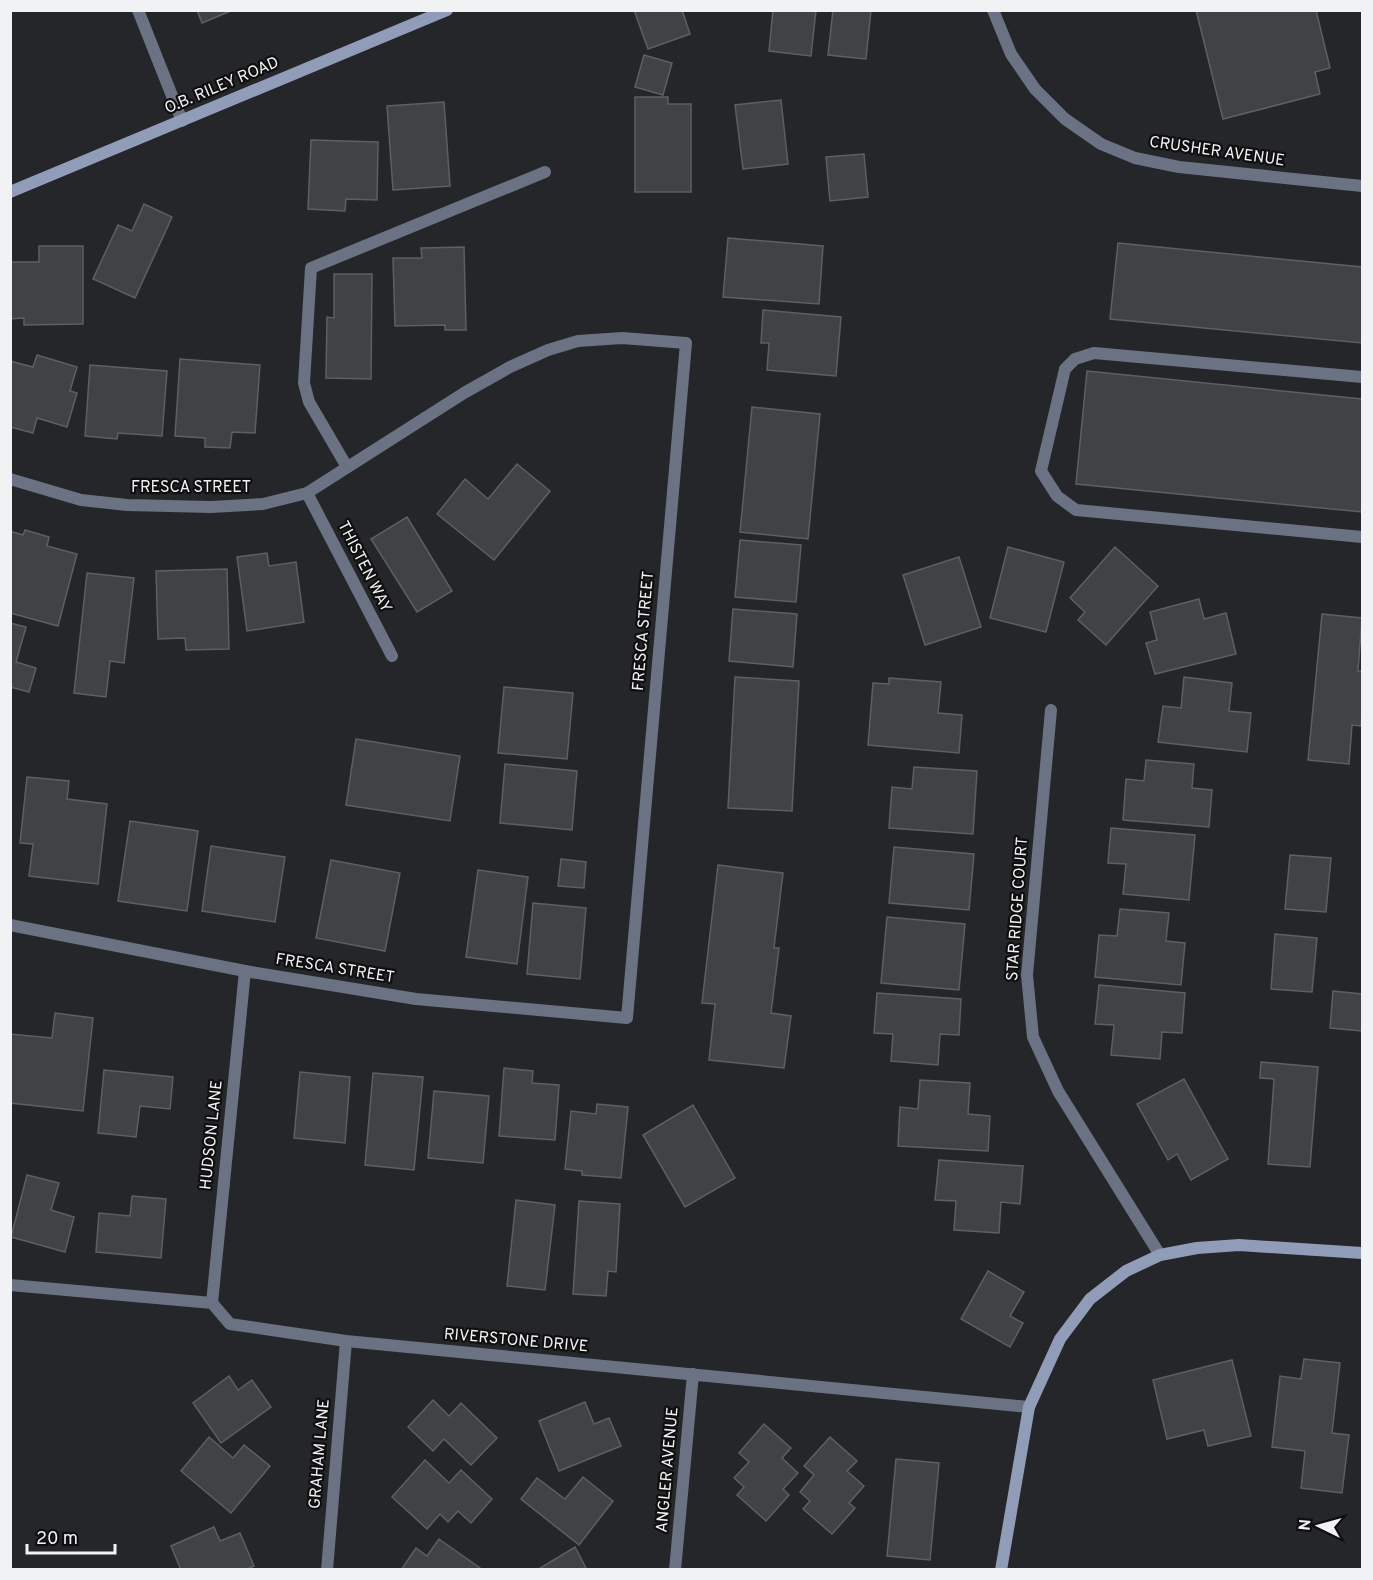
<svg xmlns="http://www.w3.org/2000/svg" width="1373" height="1580" font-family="Overpass,sans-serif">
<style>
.building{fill:#414245;stroke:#5d5f62;stroke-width:1.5}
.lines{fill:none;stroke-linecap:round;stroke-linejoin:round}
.lane{stroke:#6a7283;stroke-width:12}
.street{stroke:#6a7283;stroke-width:12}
.secondary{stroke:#919cb9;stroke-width:12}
.labels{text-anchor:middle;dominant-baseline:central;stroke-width:4.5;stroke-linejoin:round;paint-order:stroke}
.street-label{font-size:16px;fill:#f1f2f3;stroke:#0f0f10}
</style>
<rect width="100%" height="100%" fill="#252629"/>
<g class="building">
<polygon points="197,10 233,10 202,23"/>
<polygon points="634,10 682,10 690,34 648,49"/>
<polygon points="773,10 816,10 811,56 769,51"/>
<polygon points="833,10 871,10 866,59 828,55"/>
<polygon points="1196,10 1316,10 1330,68 1315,72 1320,94 1223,119"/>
<polygon points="644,55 672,63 663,95 635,87"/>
<polygon points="635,97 668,97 668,104 691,104 691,192 635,192"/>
<polygon points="781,100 788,164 743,169 735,105"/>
<polygon points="444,102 450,186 393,190 387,106"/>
<polygon points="311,140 378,142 377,200 346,199 345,211 308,209"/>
<polygon points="864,154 868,197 830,201 826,157"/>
<polygon points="144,204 172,217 135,298 93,279 118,225 132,231"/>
<polygon points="728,238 823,246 819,304 723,297"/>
<polygon points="1118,243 1362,267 1362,343 1110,319"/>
<polygon points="39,246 83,246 83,324 24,325 24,318 10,319 10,262 39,262"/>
<polygon points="464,247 466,330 445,330 445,325 395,326 393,258 422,258 421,248"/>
<polygon points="334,274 372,274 371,379 326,378 327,317 334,318"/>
<polygon points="763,310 841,317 836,376 767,370 769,343 761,343"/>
<polygon points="37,355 77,367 70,391 77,393 67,427 37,418 33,433 10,427 10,361 33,367"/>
<polygon points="180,359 260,365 255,433 232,432 230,448 205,447 205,438 175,436"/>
<polygon points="90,365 167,371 162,436 118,433 117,439 85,436"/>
<polygon points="1087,371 1362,399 1362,512 1076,484"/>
<polygon points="752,407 820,414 808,539 740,532"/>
<polygon points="517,464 550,491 494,560 437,514 465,479 488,499"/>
<polygon points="407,517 452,591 417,612 371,539"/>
<polygon points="25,530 49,537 47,546 77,554 58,626 10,613 10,531 23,535"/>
<polygon points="740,540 801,545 796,602 735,597"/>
<polygon points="1008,547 1064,562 1046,632 990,618"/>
<polygon points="1115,547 1158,586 1106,645 1078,620 1085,612 1070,598"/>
<polygon points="267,553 269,566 296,562 304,622 247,631 237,557"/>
<polygon points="959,557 981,627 925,645 903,575"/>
<polygon points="227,569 229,649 186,650 185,638 158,639 156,571"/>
<polygon points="87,573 134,578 124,663 110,661 106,697 74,693"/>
<polygon points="1199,599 1204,619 1226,613 1236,654 1155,674 1146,643 1157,640 1150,612"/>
<polygon points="733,609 797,614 793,667 729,661"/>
<polygon points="1322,614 1362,618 1358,671 1362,671 1362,714 1361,726 1352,725 1349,764 1308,760"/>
<polygon points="10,623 26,627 16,662 36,668 29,692 10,687"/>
<polygon points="735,677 799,681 792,811 728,808"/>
<polygon points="1184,677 1232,683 1229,711 1251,713 1247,752 1158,742 1163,706 1181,708"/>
<polygon points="889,678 941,682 938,713 962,715 959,753 868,745 873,683 889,684"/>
<polygon points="504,687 573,693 567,759 498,753"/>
<polygon points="356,739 460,756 450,821 346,805"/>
<polygon points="1146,760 1194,764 1192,788 1212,790 1209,827 1123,820 1126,779 1144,781"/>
<polygon points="505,764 577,771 572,830 500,823"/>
<polygon points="914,767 977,771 973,834 889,828 892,787 912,789"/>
<polygon points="27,777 69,781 67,799 107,804 98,884 29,876 33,844 20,843"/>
<polygon points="130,821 198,831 187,911 118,901"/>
<polygon points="1111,828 1195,835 1189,900 1123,894 1126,864 1108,863"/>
<polygon points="211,846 285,857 275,922 202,911"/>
<polygon points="894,847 974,854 969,910 889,903"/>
<polygon points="1290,855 1331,858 1326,912 1285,909"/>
<polygon points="561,859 586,862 584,888 558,886"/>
<polygon points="331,860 400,873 385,951 316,938"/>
<polygon points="718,865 783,873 774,948 779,948 771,1013 791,1016 784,1068 709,1060 715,1004 702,1003"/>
<polygon points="478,870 528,877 517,964 466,957"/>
<polygon points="533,903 586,908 580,979 527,974"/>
<polygon points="1120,909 1169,913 1166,941 1185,943 1181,985 1095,977 1099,935 1117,936"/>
<polygon points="887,917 965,924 959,990 881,983"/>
<polygon points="1275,934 1317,938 1312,992 1271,989"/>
<polygon points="1099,985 1185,993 1182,1033 1162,1032 1160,1059 1111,1055 1114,1025 1095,1024"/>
<polygon points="1333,991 1362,994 1362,1031 1330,1028"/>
<polygon points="877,993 961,999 959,1035 940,1034 938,1065 891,1061 893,1034 874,1033"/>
<polygon points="55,1013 93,1018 83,1111 10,1103 10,1034 52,1038"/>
<polygon points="1261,1062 1318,1067 1310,1167 1268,1164 1274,1079 1260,1078"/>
<polygon points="504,1068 533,1071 532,1083 559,1085 555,1140 499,1136"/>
<polygon points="104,1070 173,1077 170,1109 140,1106 136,1137 98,1133"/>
<polygon points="300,1072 350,1077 345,1143 294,1138"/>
<polygon points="373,1073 423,1077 414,1170 365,1165"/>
<polygon points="1184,1079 1228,1159 1191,1180 1177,1154 1168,1160 1137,1104"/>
<polygon points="920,1080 970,1083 968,1114 990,1116 988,1151 898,1146 900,1107 918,1109"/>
<polygon points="434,1091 489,1096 483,1163 428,1158"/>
<polygon points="597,1104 628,1107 621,1178 582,1175 582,1171 565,1169 571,1111 596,1114"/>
<polygon points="693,1105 735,1178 685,1207 643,1135"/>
<polygon points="939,1160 1023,1166 1020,1204 1001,1202 999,1233 954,1230 956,1201 935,1200"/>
<polygon points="27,1175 59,1183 51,1210 74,1217 65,1252 11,1237"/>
<polygon points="132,1196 166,1199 161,1258 96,1252 99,1213 130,1216"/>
<polygon points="516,1200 555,1205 545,1290 507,1286"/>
<polygon points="579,1201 620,1204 616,1272 608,1271 606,1296 573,1294"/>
<polygon points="988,1271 1024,1292 1010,1316 1023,1323 1010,1347 961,1319"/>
<polygon points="1304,1359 1340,1363 1332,1433 1349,1435 1342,1493 1301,1488 1305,1451 1272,1447 1280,1376 1301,1379"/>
<polygon points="1232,1360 1251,1436 1208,1446 1204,1430 1167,1439 1153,1380"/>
<polygon points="229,1376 238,1390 252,1380 271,1407 221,1443 193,1403"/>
<polygon points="433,1400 449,1416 461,1403 497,1438 471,1465 444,1439 433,1451 408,1427"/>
<polygon points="585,1402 594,1424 609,1418 621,1446 559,1471 539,1421"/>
<polygon points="764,1424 791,1448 782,1458 798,1473 783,1489 789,1495 766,1521 737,1495 744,1487 734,1478 749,1462 739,1453"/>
<polygon points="209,1437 233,1458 244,1445 270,1466 231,1513 181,1471"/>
<polygon points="830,1437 857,1461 847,1471 864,1486 849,1503 855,1508 832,1534 803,1509 810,1501 800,1492 814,1475 804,1466"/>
<polygon points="896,1459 939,1463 930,1560 887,1556"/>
<polygon points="425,1460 449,1483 461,1470 492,1499 471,1523 458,1511 448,1522 440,1514 427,1529 392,1497"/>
<polygon points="583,1477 613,1501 579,1545 521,1499 537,1478 565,1499"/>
<polygon points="214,1527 220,1541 240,1533 254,1566 245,1570 181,1570 171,1546"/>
<polygon points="439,1539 480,1568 479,1570 401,1570 416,1548 427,1556"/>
<polygon points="575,1547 587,1570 537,1570"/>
</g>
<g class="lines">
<g class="lane">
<polyline points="1362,377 1094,353 1075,359 1065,369 1041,471 1057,496 1076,510 1362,537"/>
<polyline points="347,467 309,402 304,383 311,268 545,172"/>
</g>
<g class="street">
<polyline points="138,10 182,121"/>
<polyline points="993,10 1011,54 1035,89 1065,119 1101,144 1135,158 1179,167 1362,186"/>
<polyline points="10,479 81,500 127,505 211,507 263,504 307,493 464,393 510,367 548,350 578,341 622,338 686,343 627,1018 416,999 245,971 10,925"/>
<polyline points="307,493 392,656"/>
<polyline points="1051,710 1027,975 1033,1037 1058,1091 1160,1255"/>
<polyline points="10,1285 212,1303 230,1324 346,1341 1029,1407"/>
<polyline points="212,1303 245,971"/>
<polyline points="327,1570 346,1341"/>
<polyline points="675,1570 693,1374"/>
</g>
<g class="secondary">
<polyline points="10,192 447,10"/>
<polyline points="1001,1570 1029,1407 1060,1339 1090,1299 1126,1271 1160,1255 1197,1248 1239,1245 1362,1253"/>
</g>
</g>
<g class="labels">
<g class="street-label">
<text transform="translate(222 86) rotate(-23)">O.B. RILEY ROAD</text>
<text transform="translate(1217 152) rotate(8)">CRUSHER AVENUE</text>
<text x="191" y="488">FRESCA STREET</text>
<text transform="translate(364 567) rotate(63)">THISTEN WAY</text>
<text transform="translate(644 631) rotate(-85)">FRESCA STREET</text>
<text transform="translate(1018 909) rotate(-86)">STAR RIDGE COURT</text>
<text transform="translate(335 969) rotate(9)">FRESCA STREET</text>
<text transform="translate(212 1135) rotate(-84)">HUDSON LANE</text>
<text transform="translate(516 1341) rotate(5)">RIVERSTONE DRIVE</text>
<text transform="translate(320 1454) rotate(-85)">GRAHAM LANE</text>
<text transform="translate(668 1470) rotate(-85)">ANGLER AVENUE</text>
</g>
</g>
<rect width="1373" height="1580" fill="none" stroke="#f1f2f3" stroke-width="24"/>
<g transform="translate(1319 1526) rotate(275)" stroke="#0f0f10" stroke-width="4.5" paint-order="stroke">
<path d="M0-4.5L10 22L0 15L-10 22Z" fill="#f1f2f3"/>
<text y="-9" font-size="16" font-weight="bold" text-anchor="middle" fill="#f1f2f3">N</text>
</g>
<path d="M27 1544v9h88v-9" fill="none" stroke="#f1f2f3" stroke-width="3"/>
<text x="36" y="1544" font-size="18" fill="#f1f2f3" stroke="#0f0f10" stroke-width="4.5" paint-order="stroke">20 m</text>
</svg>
